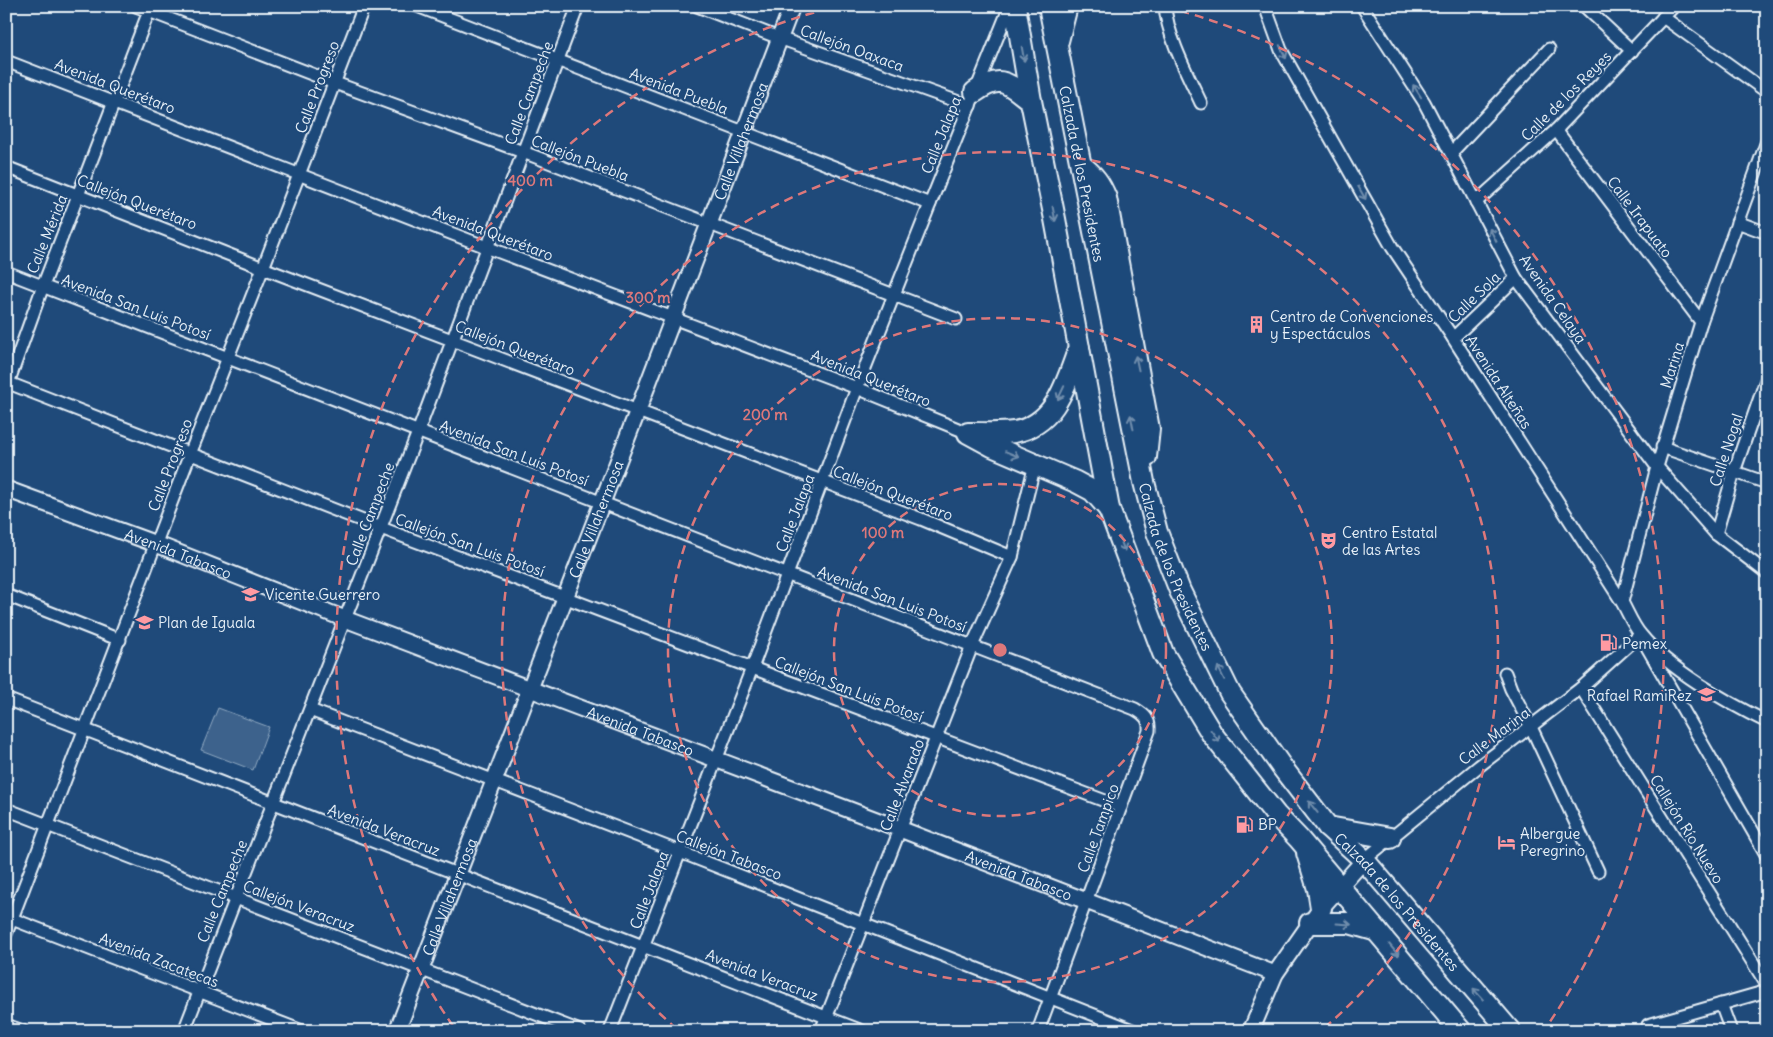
<svg xmlns="http://www.w3.org/2000/svg" width="1773" height="1037" font-family="Delius,sans-serif">
<style>
.green{fill:#3c628c;stroke:#92aac2}
.lines{fill:none;stroke-linecap:round;stroke-linejoin:round}
.street-casing{stroke:#e8f1f8;stroke-width:15}
.secondary-casing{stroke:#e8f1f8;stroke-width:19}
.highway-casing{stroke:#e8f1f8;stroke-width:24}
.street{stroke:#1f4a7a;stroke-width:11}
.secondary{stroke:#1f4a7a;stroke-width:15}
.highway{stroke:#1f4a7a;stroke-width:20}
.oneway{stroke:#6f8dac}
.ring{fill:none;stroke:#dd787b;stroke-width:2.5;stroke-dasharray:9 6}
.labels{text-anchor:middle;dominant-baseline:central;stroke-width:4.5;stroke-linejoin:round;paint-order:stroke}
.street-label{font-size:15px;fill:#e8f1f8;stroke:#1f4a7a}
.poi-label{font-size:15px;fill:#e8f1f8;stroke:#1f4a7a;text-anchor:start}
.centre{fill:#dd787b;stroke:#1f4a7a;stroke-width:2.5}
.ring-label{font-size:15px;text-anchor:middle;font-weight:bold;fill:#dd787b;stroke:#1f4a7a;stroke-width:4.5;stroke-linejoin:round;paint-order:stroke}
</style>
<rect width="100%" height="100%" fill="#1f4a7a"/>
<filter id="ink" filterUnits="userSpaceOnUse"><feTurbulence type="fractalNoise" baseFrequency=".02" numOctaves="2"/><feDisplacementMap in="SourceGraphic" scale="10" xChannelSelector="R" yChannelSelector="G"/><feConvolveMatrix kernelMatrix="1 2 1 2 8 2 1 2 1" color-interpolation-filters="sRGB"/></filter>
<g filter="url(#ink)">
<polygon class="green" points="218,708 269,727 253,770 201,750"/>
<g class="lines">
<defs>
<g id="street">
<polyline points="136,6 335,83 523,152 956,319"/>
<polyline points="417,6 930,204"/>
<polyline points="697,6 779,38 970,106"/>
<path d="M1165 6C1167 36 1188 75 1201 103"/>
<path d="M1265 6 1281 50 1392 247 1453 338 1622 602C1628 613 1633 626 1641 635 1668 669 1728 703 1767 722"/>
<polyline points="1362,6 1424,102 1516,278 1657,467 1716,534 1767,573"/>
<polyline points="1584,6 1632,51"/>
<polyline points="1663,17 1767,92"/>
<polyline points="6,61 489,248 857,388 968,433"/>
<polyline points="1556,130 1701,322"/>
<polyline points="1451,153 1549,49"/>
<polyline points="6,167 263,268 921,519 1012,557"/>
<polyline points="1476,202 1556,130 1674,6"/>
<polyline points="1737,222 1767,233"/>
<path d="M6 272 1135 709C1145 715 1150 719 1149 731L1038 1031"/>
<polyline points="1453,338 1516,278"/>
<polyline points="6,382 381,528 1121,807"/>
<polyline points="6,389 43,286 151,6"/>
<polyline points="1662,447 1767,483"/>
<polyline points="1716,534 1734,472 1767,377"/>
<polyline points="6,595 120,640"/>
<polyline points="1622,602 1657,467 1701,322 1767,141"/>
<polyline points="1647,647 1767,856"/>
<polyline points="1505,673 1511,689 1531,727 1598,871"/>
<polyline points="1581,688 1767,985"/>
<polyline points="6,699 862,1031"/>
<polyline points="310,710 680,852 1135,1031"/>
<polyline points="6,809 580,1031"/>
<polyline points="1364,860 1479,766 1581,688 1640,635"/>
<polyline points="7,917 302,1031"/>
<polyline points="6,934 190,454 263,268 364,6"/>
<polyline points="1721,1004 1731,1031"/>
<polyline points="6,1025 23,1031"/>
<polyline points="1648,1025 1767,991"/>
<polyline points="184,1031 418,432 578,6"/>
<polyline points="610,1031 752,668 857,388 930,204 1010,6"/>
<polyline points="821,1031 972,646 1012,557 1035,464"/>
</g>
<g id="secondary">
<path id="s1" d="M6 489 156 544 345 619 900 829 1275 974"/>
<path id="s2" d="M397 1031 638 410 792 6"/>
<polyline points="1251,1031 1275,974 1321,908 1364,860"/>
</g>
<g id="highway">
<polyline points="1015,6 1031,101 1055,219 1109,509 1163,653 1212,734 1276,815 1299,839 1461,1031"/>
<path id="s3" d="M1049 6 1144 482 1157 532 1180 591 1230 693 1281 766 1328 827 1364 860 1510 1031"/>
<polyline points="1058,41 1067,6"/>
<path d="M975 92C1002 73 1008 84 1031 101"/>
<path d="M1081 165C1094 175 1100 183 1106 198L1149 429 1146 457"/>
<polyline points="968,433 992,446 1076,482 1093,491 1109,509"/>
<path d="M971 433C985 433 1000 434 1014 432 1056 425 1066 383 1079 348"/>
<polyline points="1328,827 1390,838"/>
<polyline points="1307,853 1318,889 1321,908"/>
<polyline points="1310,923 1349,923 1377,931"/>
</g>
</defs>
<use href="#street" class="street-casing"/>
<use href="#secondary" class="secondary-casing"/>
<use href="#highway" class="highway-casing"/>
<use href="#street" class="street"/>
<use href="#secondary" class="secondary"/>
<use href="#highway" class="highway"/>
</g>
<defs><path id="oneway-shaft" d="M-6 0H5M1.5-3L5.5 0L1.5 3" fill="none" stroke-width="1.6" stroke-linecap="round" stroke-linejoin="round" transform="scale(1.25)"/></defs>
<g class="oneway">
<use href="#oneway-shaft" transform="translate(1283 52) rotate(65)"/>
<use href="#oneway-shaft" transform="translate(1023 54) rotate(80)"/>
<use href="#oneway-shaft" transform="translate(1417 91) rotate(-123)"/>
<use href="#oneway-shaft" transform="translate(1362 193) rotate(60)"/>
<use href="#oneway-shaft" transform="translate(1054 214) rotate(79)"/>
<use href="#oneway-shaft" transform="translate(1493 235) rotate(-118)"/>
<use href="#oneway-shaft" transform="translate(1137 363) rotate(-102)"/>
<use href="#oneway-shaft" transform="translate(1061 393) rotate(115)"/>
<use href="#oneway-shaft" transform="translate(1132 422) rotate(-101)"/>
<use href="#oneway-shaft" transform="translate(1012 454) rotate(22)"/>
<use href="#oneway-shaft" transform="translate(1122 544) rotate(69)"/>
<use href="#oneway-shaft" transform="translate(1221 673) rotate(-116)"/>
<use href="#oneway-shaft" transform="translate(1215 736) rotate(54)"/>
<use href="#oneway-shaft" transform="translate(1313 807) rotate(-128)"/>
<use href="#oneway-shaft" transform="translate(1344 924) rotate(4)"/>
<use href="#oneway-shaft" transform="translate(1394 950) rotate(50)"/>
<use href="#oneway-shaft" transform="translate(1478 994) rotate(-131)"/>
</g>
</g>
<g class="ring">
<circle cx="1000" cy="650" r="166"/>
<circle cx="1000" cy="650" r="332"/>
<path d="M677 1029A498 498 0 1 1 1323 1029"/>
<path d="M453 1026A664 664 0 0 1 834 7M1166 7A664 664 0 0 1 1547 1026"/>
</g>
<defs>
<symbol id="building-bare" viewBox="-9 -9 18 18"><path d="M-4-6H4V6H1V3H-1V6H-4ZM-2.5-4.3h1.7v1.8h-1.7ZM.8-4.3h1.7v1.8H.8ZM-2.5-1h1.7V.8h-1.7ZM.8-1h1.7V.8H.8Z" fill="#ff9aa2" stroke="#1f4a7a" stroke-width="2.5" paint-order="stroke"/></symbol>
<symbol id="theatre-bare" viewBox="-9 -9 18 18"><path d="M-5-5.5Q0-4 5-5.5V0Q5 5 0 6Q-5 5-5 0ZM-3.3-2.5H-1v1.5H-3.3ZM1-2.5H3.3v1.5H1ZM-2.8 1Q0 5.5 2.8 1Z" fill="#ff9aa2" stroke="#1f4a7a" stroke-width="2.5" paint-order="stroke"/></symbol>
<symbol id="school-bare" viewBox="-9 -9 18 18"><path d="M0-5L7-2L0 1L-7-2ZM-4 1L0 2.5L4 1V4Q0 6-4 4Z" fill="#ff9aa2" stroke="#1f4a7a" stroke-width="2.5" paint-order="stroke"/></symbol>
<symbol id="fuel-bare" viewBox="-9 -9 18 18"><path d="M-5.5-6h7V0h2V4h1.3V-2.5L3-4.5l.8-.8L6-3V5H2.5V1h-1V6h-7ZM-4.2-4.7v3.2H.2V-4.7Z" fill="#ff9aa2" stroke="#1f4a7a" stroke-width="2.5" paint-order="stroke"/></symbol>
<symbol id="hotel-bare" viewBox="-9 -9 18 18"><path d="M-6-4.5h1.5V1H6V5H4.5V3h-9V5H-6ZM-4 0a1.8 1.8 0 1 1 3.6 0ZM.5 0V-2.5h3Q6-2.5 6 0Z" fill="#ff9aa2" stroke="#1f4a7a" stroke-width="2.5" paint-order="stroke"/></symbol>
</defs>
<g fill-rule="evenodd">
<use href="#building-bare" x="1244" y="312" width="25" height="25"/>
<use href="#theatre-bare" x="1316" y="528" width="25" height="25"/>
<use href="#school-bare" x="238" y="582" width="25" height="25"/>
<use href="#school-bare" x="132" y="610" width="25" height="25"/>
<use href="#fuel-bare" x="1596" y="630" width="25" height="25"/>
<use href="#school-bare" x="1694" y="682" width="25" height="25"/>
<use href="#fuel-bare" x="1232" y="812" width="25" height="25"/>
<use href="#hotel-bare" x="1494" y="830" width="25" height="25"/>
</g>
<g class="labels">
<g class="street-label">
<text transform="translate(852 48) rotate(20)">Callejón Oaxaca</text>
<text transform="translate(115 86) rotate(21)">Avenida Querétaro</text>
<text transform="translate(317 87) rotate(-69)">Calle Progreso</text>
<text transform="translate(679 91) rotate(21)">Avenida Puebla</text>
<text transform="translate(529 93) rotate(-69)">Calle Campeche</text>
<text transform="translate(1566 96) rotate(-45)">Calle de los Reyes</text>
<text transform="translate(941 135) rotate(-68)">Calle Jalapa</text>
<text stroke="none"><textPath href="#s2" startOffset="954">Calle Villahermosa</textPath></text>
<text transform="translate(580 158) rotate(21)">Callejón Puebla</text>
<text stroke="none"><textPath href="#s3" startOffset="171">Calzada de los Presidentes</textPath></text>
<text transform="translate(137 202) rotate(21)">Callejón Querétaro</text>
<text transform="translate(1640 217) rotate(53)">Calle Irapuato</text>
<text transform="translate(493 233) rotate(21)">Avenida Querétaro</text>
<text transform="translate(47 234) rotate(-68)">Calle Mérida</text>
<text transform="translate(1474 297) rotate(-44)">Calle Sola</text>
<text transform="translate(1553 299) rotate(55)">Avenida Celaya</text>
<text transform="translate(136 307) rotate(21)">Avenida San Luis Potosí</text>
<text transform="translate(515 348) rotate(21)">Callejón Querétaro</text>
<text transform="translate(1672 365) rotate(-73)">Marina</text>
<text transform="translate(871 378) rotate(22)">Avenida Querétaro</text>
<text transform="translate(1499 382) rotate(57)">Avenida Alteñas</text>
<text transform="translate(1726 450) rotate(-72)">Calle Nogal</text>
<text transform="translate(514 453) rotate(21)">Avenida San Luis Potosí</text>
<text transform="translate(170 465) rotate(-69)">Calle Progreso</text>
<text transform="translate(893 493) rotate(21)">Callejón Querétaro</text>
<text transform="translate(795 513) rotate(-69)">Calle Jalapa</text>
<text transform="translate(370 514) rotate(-69)">Calle Campeche</text>
<text stroke="none"><textPath href="#s2" startOffset="549">Calle Villahermosa</textPath></text>
<text transform="translate(470 545) rotate(20)">Callejón San Luis Potosí</text>
<text stroke="none"><textPath href="#s1" startOffset="184">Avenida Tabasco</textPath></text>
<text stroke="none"><textPath href="#s3" startOffset="576">Calzada de los Presidentes</textPath></text>
<text transform="translate(892 599) rotate(21)">Avenida San Luis Potosí</text>
<text transform="translate(849 689) rotate(21)">Callejón San Luis Potosí</text>
<text stroke="none"><textPath href="#s1" startOffset="679">Avenida Tabasco</textPath></text>
<text transform="translate(1494 736) rotate(-37)">Calle Marina</text>
<text transform="translate(902 785) rotate(-69)">Calle Alvarado</text>
<text transform="translate(1098 828) rotate(-70)">Calle Tampico</text>
<text transform="translate(1687 829) rotate(58)">Callejón Río Nuevo</text>
<text transform="translate(384 830) rotate(21)">Avenida Veracruz</text>
<text transform="translate(729 855) rotate(21)">Callejón Tabasco</text>
<text stroke="none"><textPath href="#s1" startOffset="1084">Avenida Tabasco</textPath></text>
<text transform="translate(649 890) rotate(-69)">Calle Jalapa</text>
<text transform="translate(222 891) rotate(-68)">Calle Campeche</text>
<text stroke="none"><textPath href="#s2" startOffset="144">Calle Villahermosa</textPath></text>
<text stroke="none"><textPath href="#s3" startOffset="982">Calzada de los Presidentes</textPath></text>
<text transform="translate(299 906) rotate(21)">Callejón Veracruz</text>
<text transform="translate(159 960) rotate(21)">Avenida Zacatecas</text>
<text transform="translate(762 975) rotate(21)">Avenida Veracruz</text>
</g>
<g class="poi-label">
<text x="1270" y="316">Centro de Convenciones<tspan x="1270" dy="17">y Espectáculos</tspan></text>
<text x="1342" y="532">Centro Estatal<tspan x="1342" dy="17">de las Artes</tspan></text>
<text x="265" y="594">Vicente Guerrero</text>
<text x="158" y="622">Plan de Iguala</text>
<text x="1622" y="643">Pemex</text>
<text x="1692" y="695" text-anchor="end">Rafael RamiRez</text>
<text x="1258" y="824">BP</text>
<text x="1520" y="833">Albergue<tspan x="1520" dy="17">Peregrino</tspan></text>
</g>
</g>
<circle cx="1000" cy="650" r="8" class="centre"/>
<g class="ring-label">
<text x="530" y="186">400 m</text>
<text x="648" y="303">300 m</text>
<text x="765" y="420">200 m</text>
<text x="883" y="538">100 m</text>
</g>
<rect width="1773" height="1037" fill="none" stroke="#1f4a7a" stroke-width="25"/>
<rect x="12" y="12" width="1748" height="1012" fill="none" stroke="#e8f1f8" stroke-width="2" filter="url(#ink)"/>
</svg>
